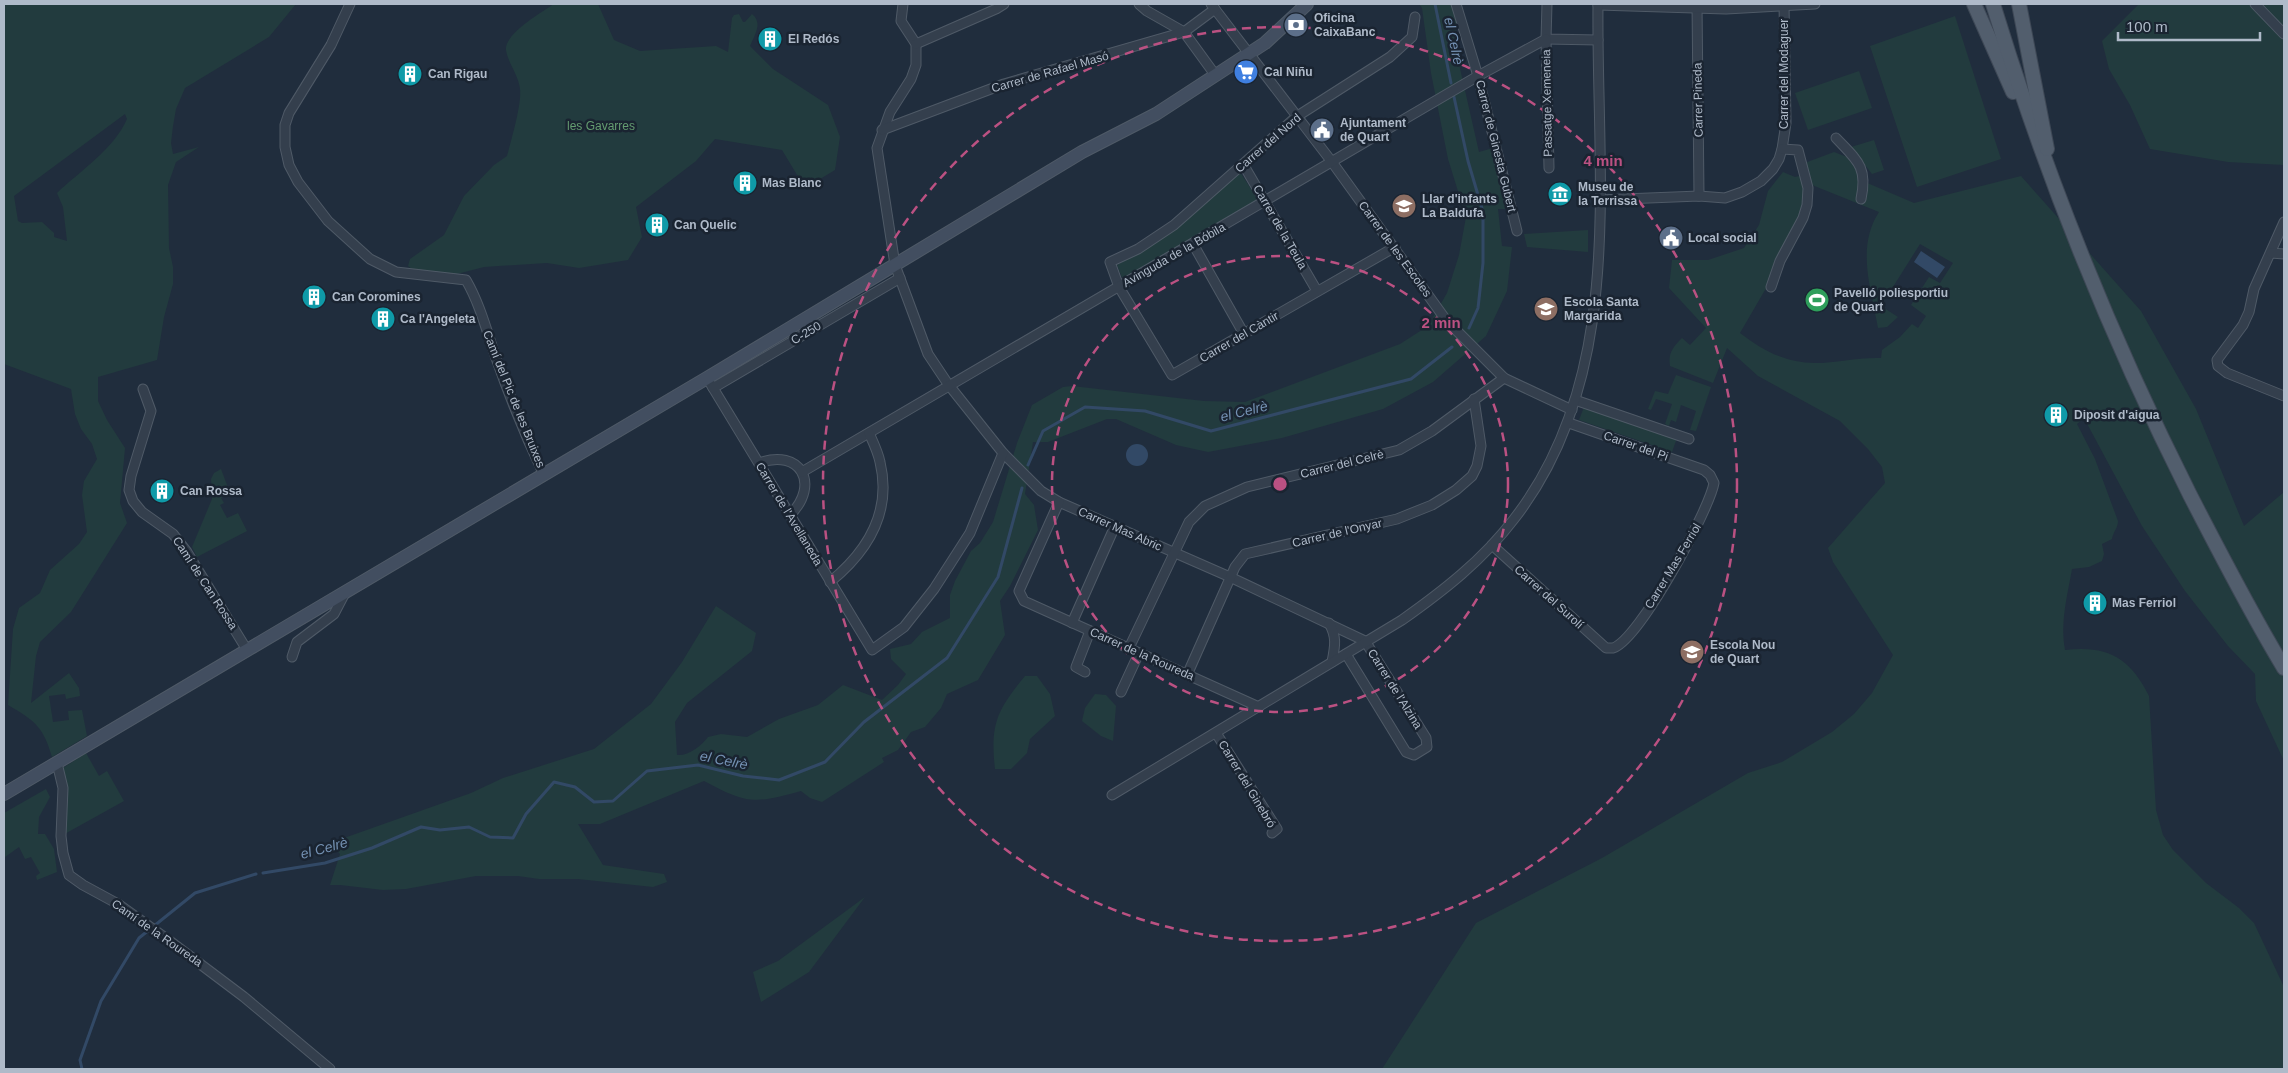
<svg xmlns="http://www.w3.org/2000/svg" width="2288" height="1073" font-family="Helvetica,sans-serif">
<style>
.green{fill:#223b3e;fill-rule:evenodd}
.water{fill:#324966}
.lines{fill:none;stroke-linecap:round;stroke-linejoin:round}
.stream{stroke:#324966;stroke-width:3}
.minor-casing{stroke:#4f5a67;stroke-width:11}
.secondary-casing{stroke:#4f5a67;stroke-width:14}
.primary-casing{stroke:#3e4856;stroke-width:16}
.minor{stroke:#343f4d;stroke-width:9}
.secondary{stroke:#424e60;stroke-width:12}
.primary{stroke:#525e6d;stroke-width:14}
.ring{fill:none;stroke:#bb5182;stroke-width:2.5;stroke-dasharray:9 6}
.labels{text-anchor:middle;dominant-baseline:central;stroke-width:5;stroke-linejoin:round;paint-order:stroke}
.poi-label{font-size:12px;font-weight:bold;fill:#afbac9;stroke:#1a2431;text-anchor:start}
.street-label{font-size:12px;fill:#afbac9;stroke:#1a2431}
.park-label{font-size:12px;fill:#649c70;stroke:#1a2431}
.water-label{font-size:14px;font-style:italic;fill:#7491b3;stroke:#1a2431}
.centre{fill:#bb5182;stroke:#1a2431;stroke-width:2.5}
.ring-label{font-size:15px;text-anchor:middle;font-weight:bold;fill:#bb5182;stroke:#1a2431;stroke-width:5;stroke-linejoin:round;paint-order:stroke}
</style>
<rect width="100%" height="100%" fill="#202d3d"/>
<g class="green">
<path d="M4 4H296L269 37 185 88 176 109 173 126 171 143 173 154 199 147 176 162 168 185 169 248 173 267V284L164 317 157 360 98 377V401L107 420 125 448 120 503 127 523 71 612 40 642 36 656 31 703 69 673 79 688 80 696 66 699 65 694 49 696 53 722 69 720 68 711 82 710 87 736 52 757C43 726 35 721 8 705L13 629 19 608 40 593 50 570 79 544 87 532 82 495 84 481 97 459 92 444 81 429 75 414 71 389 4 364ZM125 114 127 119C114 149 80 171 57 193L63 207 67 241 54 237V233L42 222 22 223 18 221 14 196Z"/>
<path d="M554 4H598L614 40 640 51 716 46 728 52 732 18 734 15 739 14 743 22H745L752 14C763 23 755 34 750 46L773 69 828 105 840 137 835 170 805 188 782 150 715 139 696 161 636 207 642 237 628 260 579 268 547 263 484 267 457 274 414 271 408 266 410 259 444 235 464 196 494 165 507 156C511 141 522 103 520 89 519 76 508 63 506 50 504 34 542 12 554 4Z"/>
<path d="M1419 4H1452L1458 18 1454 42 1479 152 1493 148 1507 209H1498L1502 246 1512 247 1507 291 1486 336 1433 382 1383 409 1282 438 1208 452 1176 445 1116 419H1107L1048 442H1033L1025 494 1034 505 1038 530 1010 586 1000 601 1005 635 978 680 947 694 941 708 925 727 911 732 898 750 882 758 884 762 822 802 810 798 801 791C754 804 747 804 704 781L600 824H578L603 865 664 874 667 882 653 887 578 879H539L518 876H476L406 889 383 890 340 885H330L340 854 330 843 471 793 503 778 594 749 651 704 682 662 716 606 756 633 752 651 687 703 675 722 677 755C689 756 701 746 708 737L721 734 747 737 779 719 818 705 843 685 882 700 898 685 906 674 891 659 890 649 911 644 922 632 950 618V595L955 581 971 551 980 543 993 522 1017 443 1032 405 1063 387 1072 386 1204 401 1245 402 1400 344 1428 326 1447 293 1459 255 1466 217 1448 159 1431 73 1422 8Z"/>
<polygon points="2139,4 2284,4 2284,165 2228,162 2150,149 2130,105 2109,69 2102,41"/>
<polygon points="1955,16 2001,159 1917,187 1870,46"/>
<polygon points="1859,71 1872,108 1808,130 1795,93"/>
<polygon points="1874,140 1884,170 1872,174 1851,147"/>
<path d="M1834 152 1847 157 1865 182 1914 203 2021 176 2141 311 2196 409 2244 526 2284 492V761L2256 701 2255 674 2228 646 2185 591 2142 526 2084 418 2077 424 2095 459 2118 521C2118 528 2113 532 2112 539L2102 544 2104 554 2102 561 2089 567 2072 569C2067 597 2060 623 2065 650 2108 645 2130 658 2149 696L2156 810 2163 835 2173 850 2206 883 2239 908 2254 923 2284 987V1069H1382L1476 923 1602 858 1748 773 1782 762 1832 732 1854 714 1872 693 1893 655 1833 562 1828 548 1885 483 1882 467 1868 449 1840 421 1758 376 1727 348 1713 383 1670 366C1668 353 1673 347 1682 338L1690 345 1706 328 1669 288 1672 260H1708L1744 248 1759 225 1768 191 1783 172 1795 177 1804 175 1802 164ZM1807 183 1879 212C1856 247 1871 289 1878 328L1887 327 1898 317 1881 306 1920 244 1953 263 1940 283 1929 277 1911 305 1926 316 1918 328 1912 324 1900 337 1882 350 1881 358C1859 357 1837 363 1815 363 1785 363 1762 350 1740 333L1765 290 1771 287 1807 205Z"/>
<polygon points="1240,172 1258,200 1123,280 1117,265 1139,253"/>
<polygon points="1588,230 1588,252 1527,247 1524,234"/>
<polygon points="1676,375 1711,387 1696,431 1690,430 1696,411 1681,405 1676,422 1671,420 1669,426 1665,424 1672,404 1656,399 1651,410 1648,409 1655,391 1668,394"/>
<polygon points="1584,407 1677,438 1672,452 1579,420"/>
<polygon points="221,469 230,493 221,498 224,503 220,505 227,518 238,513 247,531 197,557 192,547 212,499 211,479 214,473"/>
<path d="M1025 676H1037L1050 694 1055 716 1030 739 1027 753 1011 769H995C990 724 997 710 1025 676Z"/>
<polygon points="1095,694 1106,695 1116,706 1113,741 1101,736 1082,721 1085,708"/>
<polygon points="86,753 99,776 107,771 124,801 61,836 60,770"/>
<polygon points="46,789 50,797 39,817 38,834 45,834 54,849 57,872 37,880 36,876 40,873 31,857 25,859 19,847 5,857 4,813"/>
<polygon points="865,897 809,972 761,1002 753,972 778,961"/>
</g>
<g class="water">
<polygon points="1921,251 1945,267 1937,278 1914,262"/>
<circle cx="1137" cy="455" r="11"/>
</g>
<g class="lines">
<g class="stream">
<polyline points="1435,4 1451,83"/>
<polyline points="1454,97 1468,161 1483,212 1483,263 1478,308 1469,328"/>
<polyline points="1028,465 1043,431 1085,407 1145,411 1211,431 1411,379 1452,347"/>
<polyline points="263,873 325,863 372,848 421,827 440,830 469,827 490,837 513,838 526,814 554,782 575,787 594,802 613,801 647,771 698,765 743,776 779,780 825,762 864,722 947,658 998,577 1022,488"/>
<polyline points="82,1069 80,1060 101,1001 139,938 195,893 256,874"/>
</g>
<defs>
<g id="minor">
<path d="M350 4 331 45 289 113 285 125V147L289 165 298 182 328 221 370 259 396 272 466 280C480 304 487 332 496 358 510 398 526 437 544 475"/>
<polyline points="903,4 901,21 916,44 916,65 911,79 890,112 877,148 895,265 928,354 948,384 1003,453 1041,491 1059,502 1230,577 1365,641 1426,738 1427,747 1414,755 1406,752 1346,654"/>
<polyline points="1139,4 1147,11 1184,32 1216,76"/>
<polyline points="1211,4 1332,162 1446,320 1504,378 1572,410"/>
<polyline points="1456,4 1478,76 1517,231"/>
<polyline points="1547,4 1546,39 1598,40"/>
<polyline points="1697,4 1699,196"/>
<polyline points="2255,4 2284,34"/>
<polyline points="1598,5 1726,9 1815,4"/>
<polyline points="916,44 996,9 1004,4"/>
<polyline points="882,130 1004,84 1184,32 1215,9"/>
<path d="M1836 138C1857 160 1868 167 1861 199"/>
<polyline points="1243,164 1317,291"/>
<polyline points="1599,200 1699,196 1725,198 1742,192 1761,181 1773,169 1779,159 1782,149 1786,123 1784,4"/>
<polyline points="2284,222 2254,289 2249,312 2243,325 2217,360 2218,366 2227,373 2284,396"/>
<polyline points="1193,244 1244,334"/>
<polyline points="1395,247 1172,375 1119,287 1110,262 1138,249 1174,225 1296,117 1390,57 1412,37 1415,17"/>
<polyline points="2271,253 2284,254"/>
<polyline points="1771,287 1780,261 1803,218 1807,205 1808,188 1798,150 1782,149"/>
<polyline points="707,378 872,650 904,627 934,589 970,533 1003,453"/>
<polyline points="713,388 900,278"/>
<polyline points="143,389 151,411 131,476 129,490 133,501 142,512 173,534 187,552 247,650"/>
<polyline points="1575,400 1689,439"/>
<path d="M759 463C800 448 821 484 790 515"/>
<polyline points="802,472 1478,76 1546,39 1549,168"/>
<polyline points="1059,502 1019,591 1024,601 1259,707"/>
<path d="M1492 545 1606 648C1607 648 1612 648 1613 648 1639 640 1709 511 1714 483L1710 475 1704 470 1569 423"/>
<path d="M830 582C868 551 892 512 880 462 878 452 873 442 869 433"/>
<polyline points="1072,623 1115,526"/>
<path d="M1329 623C1337 637 1335 646 1332 662"/>
<polyline points="1129,648 1189,522 1205,506 1247,487 1399,450 1432,431 1504,378"/>
<polyline points="292,657 297,642 334,614 345,593"/>
<polyline points="1085,672 1076,667 1090,631"/>
<polyline points="1187,675 1235,567 1245,554 1397,519 1432,505 1456,490 1472,476 1477,466 1481,446 1474,399"/>
<polyline points="1121,692 1139,653"/>
<polyline points="1216,733 1277,829 1272,833"/>
<polyline points="57,763 63,788 61,836 63,853 69,875 83,885 118,904 171,942 244,997 330,1069"/>
<path d="M1112 795 1402 620C1443 591 1483 560 1514 519 1627 374 1596 176 1598 4"/>
</g>
<polyline id="secondary" points="4,794 707,378 1082,152 1156,114 1265,43 1307,4"/>
<g id="primary">
<polyline points="1974,4 2013,92"/>
<path d="M1993 4C2045 174 2110 336 2190 495 2220 553 2250 612 2284 668"/>
<polyline points="2019,4 2047,149"/>
</g>
</defs>
<use href="#minor" class="minor-casing"/>
<use href="#secondary" class="secondary-casing"/>
<use href="#primary" class="primary-casing"/>
<use href="#minor" class="minor"/>
<use href="#secondary" class="secondary"/>
<use href="#primary" class="primary"/>
</g>
<g class="ring">
<circle cx="1280" cy="484" r="228"/>
<circle cx="1280" cy="484" r="457"/>
</g>
<defs>
<symbol id="bank-disc" viewBox="-11 -11 22 22"><circle r="9.5" fill="#5c6f8a" stroke="#1a2431"/><path d="M-6-4H6V4H-6ZM0-2.3a2.3 2.3 0 1 0 0 4.6a2.3 2.3 0 1 0 0-4.6Z" fill="#fff"/></symbol>
<symbol id="building-disc" viewBox="-11 -11 22 22"><circle r="9.5" fill="#0f9aa8" stroke="#1a2431"/><path d="M-4-6H4V6H1V3H-1V6H-4ZM-2.5-4.3h1.7v1.8h-1.7ZM.8-4.3h1.7v1.8H.8ZM-2.5-1h1.7V.8h-1.7ZM.8-1h1.7V.8H.8Z" fill="#fff"/></symbol>
<symbol id="supermarket-disc" viewBox="-11 -11 22 22"><circle r="9.5" fill="#3f7fe0" stroke="#1a2431"/><path d="M-6-5.5h2.5l.6 2H6L4.5 2H-2.5L-4.4-4H-6ZM-1.5 3.2a1.3 1.3 0 1 0 .1 0ZM3 3.2a1.3 1.3 0 1 0 .1 0Z" fill="#fff"/></symbol>
<symbol id="civic-disc" viewBox="-11 -11 22 22"><circle r="9.5" fill="#5c6f8a" stroke="#1a2431"/><path d="M-.6-6.5H3V-4.5H.6V-3L4-1V1h2V6H-6V1h2V-1L-.6-3ZM-1.2 2.5V6h2.4V2.5Z" fill="#fff"/></symbol>
<symbol id="museum-disc" viewBox="-11 -11 22 22"><circle r="9.5" fill="#0f9aa8" stroke="#1a2431"/><path d="M0-6L6-3V-2H-6V-3ZM-5-1h2V3h-2ZM-1-1h2V3h-2ZM3-1h2V3H3ZM-6 4H6V6H-6Z" fill="#fff"/></symbol>
<symbol id="school-disc" viewBox="-11 -11 22 22"><circle r="9.5" fill="#8d6e63" stroke="#1a2431"/><path d="M0-5L7-2L0 1L-7-2ZM-4 1L0 2.5L4 1V4Q0 6-4 4Z" fill="#fff"/></symbol>
<symbol id="stadium-disc" viewBox="-11 -11 22 22"><circle r="9.5" fill="#2e9e5b" stroke="#1a2431"/><path d="M0-5a6.5 5 0 1 0 0 10a6.5 5 0 1 0 0-10ZM-3.5-1.8h7v3.6h-7Z" fill="#fff"/></symbol>
</defs>
<g fill-rule="evenodd">
<use href="#bank-disc" x="1282" y="11" width="28" height="28"/>
<use href="#building-disc" x="756" y="25" width="28" height="28"/>
<use href="#supermarket-disc" x="1232" y="58" width="28" height="28"/>
<use href="#building-disc" x="396" y="60" width="28" height="28"/>
<use href="#civic-disc" x="1308" y="116" width="28" height="28"/>
<use href="#building-disc" x="731" y="169" width="28" height="28"/>
<use href="#museum-disc" x="1546" y="180" width="28" height="28"/>
<use href="#school-disc" x="1390" y="192" width="28" height="28"/>
<use href="#building-disc" x="643" y="211" width="28" height="28"/>
<use href="#civic-disc" x="1657" y="224" width="28" height="28"/>
<use href="#building-disc" x="300" y="283" width="28" height="28"/>
<use href="#stadium-disc" x="1803" y="286" width="28" height="28"/>
<use href="#school-disc" x="1532" y="295" width="28" height="28"/>
<use href="#building-disc" x="369" y="305" width="28" height="28"/>
<use href="#building-disc" x="2042" y="401" width="28" height="28"/>
<use href="#building-disc" x="148" y="477" width="28" height="28"/>
<use href="#building-disc" x="2081" y="589" width="28" height="28"/>
<use href="#school-disc" x="1678" y="638" width="28" height="28"/>
</g>
<g class="labels">
<g class="poi-label">
<text x="1314" y="18">Oficina<tspan x="1314" dy="14">CaixaBanc</tspan></text>
<text x="788" y="39">El Redós</text>
<text x="1264" y="72">Cal Niñu</text>
<text x="428" y="74">Can Rigau</text>
<text x="1340" y="123">Ajuntament<tspan x="1340" dy="14">de Quart</tspan></text>
<text x="762" y="183">Mas Blanc</text>
<text x="1578" y="187">Museu de<tspan x="1578" dy="14">la Terrissa</tspan></text>
<text x="1422" y="199">Llar d'infants<tspan x="1422" dy="14">La Baldufa</tspan></text>
<text x="674" y="225">Can Quelic</text>
<text x="1688" y="238">Local social</text>
<text x="1834" y="293">Pavelló poliesportiu<tspan x="1834" dy="14">de Quart</tspan></text>
<text x="332" y="297">Can Coromines</text>
<text x="1564" y="302">Escola Santa<tspan x="1564" dy="14">Margarida</tspan></text>
<text x="400" y="319">Ca l'Angeleta</text>
<text x="2074" y="415">Diposit d'aigua</text>
<text x="180" y="491">Can Rossa</text>
<text x="2112" y="603">Mas Ferriol</text>
<text x="1710" y="645">Escola Nou<tspan x="1710" dy="14">de Quart</tspan></text>
</g>
<g class="street-label">
<text transform="translate(1050 72) rotate(-16)">Carrer de Rafael Masó</text>
<text transform="translate(1784 74) rotate(-90)">Carrer del Modaguer</text>
<text transform="translate(1698 100) rotate(-91)">Carrer Pineda</text>
<text transform="translate(1547 103) rotate(-91)">Passatge Xemeneia</text>
<text transform="translate(1268 143) rotate(-41)">Carrer del Nord</text>
<text transform="translate(1496 146) rotate(76)">Carrer de Ginesta Gubert</text>
<text transform="translate(1280 227) rotate(60)">Carrer de la Teula</text>
<text transform="translate(1395 249) rotate(54)">Carrer de les Escoles</text>
<text transform="translate(1174 255) rotate(-30)">Avinguda de la Bóbila</text>
<text transform="translate(806 333) rotate(-31)">C-250</text>
<text transform="translate(1239 337) rotate(-30)">Carrer del Càntir</text>
<text transform="translate(514 399) rotate(68)">Camí del Pic de les Bruixes</text>
<text transform="translate(1636 446) rotate(19)">Carrer del Pi</text>
<text transform="translate(1342 464) rotate(-14)">Carrer del Celrè</text>
<text transform="translate(789 514) rotate(59)">Carrer de l'Avellaneda</text>
<text transform="translate(1120 529) rotate(24)">Carrer Mas Abric</text>
<text transform="translate(1337 533) rotate(-13)">Carrer de l'Onyar</text>
<text transform="translate(1673 566) rotate(-59)">Carrer Mas Ferriol</text>
<text transform="translate(205 583) rotate(57)">Camí de Can Rossa</text>
<text transform="translate(1549 597) rotate(42)">Carrer del Surolí</text>
<text transform="translate(1142 654) rotate(24)">Carrer de la Roureda</text>
<text transform="translate(1395 689) rotate(58)">Carrer de l'Alzina</text>
<text transform="translate(1247 784) rotate(59)">Carrer del Ginebró</text>
<text transform="translate(157 933) rotate(35)">Camí de la Roureda</text>
</g>
<g class="park-label">
<text x="601" y="126">les Gavarres</text>
</g>
<g class="water-label">
<text transform="translate(1454 41) rotate(78)">el Celrè</text>
<text transform="translate(1244 411) rotate(-14)">el Celrè</text>
<text transform="translate(724 760) rotate(11)">el Celrè</text>
<text transform="translate(324 848) rotate(-15)">el Celrè</text>
</g>
</g>
<circle cx="1280" cy="484" r="8" class="centre"/>
<g class="ring-label">
<text x="1603" y="166">4 min</text>
<text x="1441" y="328">2 min</text>
</g>
<rect width="2288" height="1073" fill="none" stroke="#afbac9" stroke-width="10"/>
<path d="M2118 32v8h142v-8" fill="none" stroke="#afbac9" stroke-width="2.5"/>
<text x="2126" y="32" font-size="15" fill="#afbac9" stroke="#1a2431" stroke-width="4" paint-order="stroke">100 m</text>
</svg>
